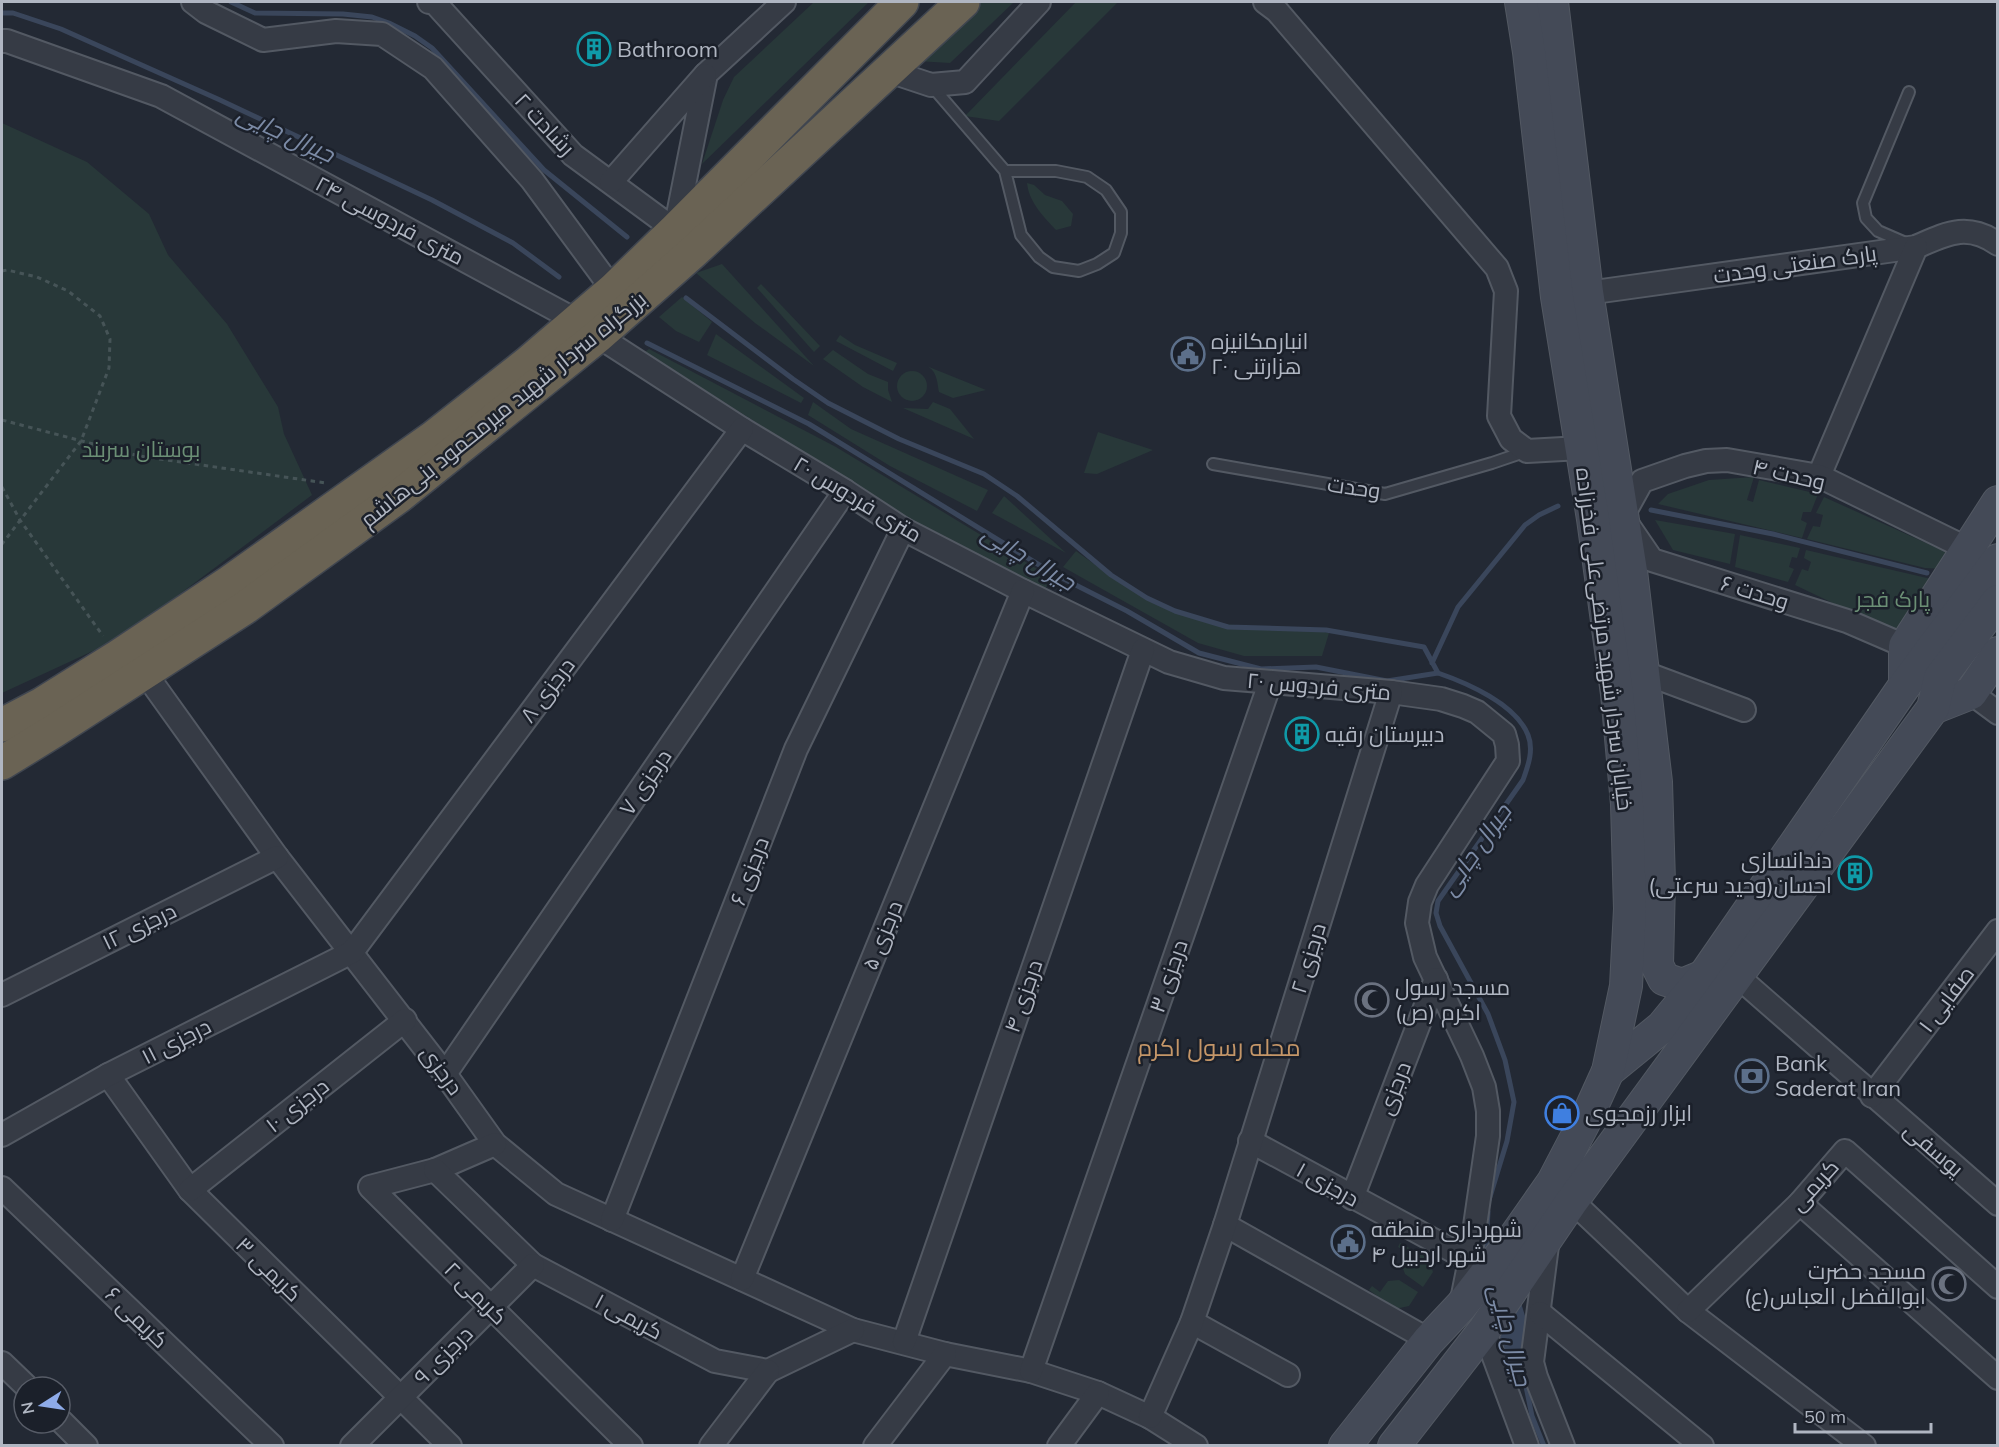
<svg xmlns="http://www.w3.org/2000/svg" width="1999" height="1447" font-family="Mulish,Cairo,sans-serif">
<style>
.green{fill:#283839}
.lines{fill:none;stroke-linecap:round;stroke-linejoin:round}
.stream{stroke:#3a465b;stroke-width:5}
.river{stroke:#3a465b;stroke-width:33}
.lane-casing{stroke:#535963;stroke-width:14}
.street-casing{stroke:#535963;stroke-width:26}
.secondary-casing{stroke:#535963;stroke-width:34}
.highway-casing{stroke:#404650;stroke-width:36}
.path{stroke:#465457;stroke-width:3;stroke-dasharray:4.5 4.5;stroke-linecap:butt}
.lane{stroke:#363b45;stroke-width:10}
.street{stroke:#363b45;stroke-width:22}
.secondary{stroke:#444a57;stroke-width:32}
.highway{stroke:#6a6354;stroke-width:33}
.labels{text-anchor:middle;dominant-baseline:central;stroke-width:5;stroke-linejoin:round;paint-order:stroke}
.poi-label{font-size:22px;fill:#b0b6c2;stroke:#1b202a;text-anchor:start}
.street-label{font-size:22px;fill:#b0b6c2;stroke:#1b202a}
.park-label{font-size:22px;fill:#6b8f75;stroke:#1b202a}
.water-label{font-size:24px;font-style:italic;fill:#7c8ba6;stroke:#1b202a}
.neighbourhood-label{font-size:24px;fill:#c49668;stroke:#1b202a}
</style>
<rect width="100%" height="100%" fill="#232934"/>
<g class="green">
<polygon points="814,2 869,2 702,164 723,100 734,77"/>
<polygon points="963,2 1014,2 950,63 900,60"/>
<polygon points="1076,2 1118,2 999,121 965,116"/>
<polygon points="2,123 87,162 149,214 168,255 227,324 278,407 284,434 312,495 121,638 2,693"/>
<path d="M1027 183 1034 185 1045 195 1062 201 1073 214 1071 226 1056 230C1043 216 1029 202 1027 183Z"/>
<polygon points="722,264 814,366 755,323 696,273"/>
<polygon points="761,284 820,346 814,352 757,288"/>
<polygon points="682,297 712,322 699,342 676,331 659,317"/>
<polygon points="716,334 804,398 801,403 707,355"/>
<polygon points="840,335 855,345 897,363 893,371 836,341"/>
<polygon points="649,349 836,447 1052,578 1042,594 894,510 645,352"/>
<polygon points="833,350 868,374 888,382 888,390 892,402 863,387 823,359"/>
<path d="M925 365 929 367 986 390 953 398 939 392C937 381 937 370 925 365Z"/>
<circle cx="912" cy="386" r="15"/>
<polygon points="813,402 851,429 988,490 977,511 890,466 808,415"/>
<polygon points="933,402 950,409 974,439 903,408 928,409"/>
<polygon points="1098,432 1153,450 1097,474 1084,473"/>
<polygon points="1754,477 1747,500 1753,502 1759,480 1818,494 1811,512 1803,512 1801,520 1807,523 1802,538 1658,504 1668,494 1709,480"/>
<polygon points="1004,496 1066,553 992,513"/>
<polygon points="1824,497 1955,556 1944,569 1925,568 1807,539 1813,526 1820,527 1823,515 1816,513"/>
<polygon points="1655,520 1735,534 1730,564 1673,550"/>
<polygon points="1740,535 1800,548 1797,558 1792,557 1789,567 1794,569 1788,582 1735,567"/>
<polygon points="1806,550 1940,581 1904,637 1795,585 1802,569 1808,571 1811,562 1804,558"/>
<path d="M1076 551C1113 577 1151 607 1196 619 1238 630 1285 623 1329 633L1322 656H1244L1198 643 1063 567Z"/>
<polygon points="1400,1243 1428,1258 1433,1272 1423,1287 1405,1274 1401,1263 1407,1252 1398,1247"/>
<polygon points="1399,1280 1418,1292 1409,1306 1395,1309 1369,1290 1372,1286 1380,1292 1388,1281"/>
</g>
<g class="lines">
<g class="stream">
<polyline points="231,2 255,13 343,14 372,17 389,23 415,36 432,48 544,170 627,237"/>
<polyline points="2,13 13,13 61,29 220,100 432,200 513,243 559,277"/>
<path d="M686 298 793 379 828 403 899 439 984 474 1017 496 1111 575 1147 598 1175 611 1228 627 1326 630 1424 647 1438 673C1467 683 1516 704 1528 735 1534 750 1528 766 1523 780L1438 901 1436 913 1440 926 1488 1014 1505 1060 1514 1102 1507 1141 1489 1200"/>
<polyline points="647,343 809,424 1054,574 1127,611 1199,653 1261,669 1316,667 1387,681 1438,673"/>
<polyline points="1651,510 1773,534 1927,573"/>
<polyline points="1432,663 1458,607 1525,525 1539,515 1558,506"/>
<polyline points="1486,1246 1488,1212"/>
<polyline points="1519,1352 1532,1416 1544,1446"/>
</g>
<polyline class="river" points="1486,1246 1519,1352"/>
<defs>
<g id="lane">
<polyline points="931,85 1005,171 1021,235 1039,257 1053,267 1079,271 1097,264 1114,253 1121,233 1121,212 1106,190 1087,177 1056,171 1005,171"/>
<polyline points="1908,244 1878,231 1866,218 1863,203 1909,92"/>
<polyline points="1213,464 1385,494 1492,463 1527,451"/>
</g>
<g id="street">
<polyline points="193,2 206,12 263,40 336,31 382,34 433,68 532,180 613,290"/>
<polyline points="429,2 435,3 573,155 675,230 706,74 784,2"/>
<polyline points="1265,2 1277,11 1497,268 1506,291 1499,416 1511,439 1527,451 1581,448"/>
<polyline points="2,41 7,41 161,96 577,321"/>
<polyline points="889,71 931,85 965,82 1039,2"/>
<polyline points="611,182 705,75"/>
<path d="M1573 295 1916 247C1946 234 1967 222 1998 244"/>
<polyline points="598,336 742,429 845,491 903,529 1023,591 1169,662 1224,678 1391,692 1441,699 1463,706 1477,712 1504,734 1507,745 1508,761 1427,885 1420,902 1417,923 1425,957 1472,1056 1484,1087 1488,1111 1488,1136 1470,1260 1462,1300"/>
<polyline points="1819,476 1916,247"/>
<polyline points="1622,517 1642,481 1685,466 1706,461 1727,460 1819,476 1966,548"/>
<polyline points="1626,522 1652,560 1847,621 1905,646"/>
<polyline points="1642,672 1744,710"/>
<polyline points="145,673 277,857 445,1074 495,1144 556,1194 853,1330 945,1354 1031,1371 1098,1393 1150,1417 1196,1446"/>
<polyline points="1971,693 1998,713"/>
<polyline points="1736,975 1998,1204"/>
<polyline points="2,995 277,857"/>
<polyline points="445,1074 845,491"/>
<polyline points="108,1075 190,1190 450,1446"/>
<polyline points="1872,1096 1998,931"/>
<polyline points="2,1135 108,1075 352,952 742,429"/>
<polyline points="1250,1141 1470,1260"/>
<polyline points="495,1144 435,1170 370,1187 631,1446"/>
<polyline points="435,1170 533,1265 715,1361 768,1371 853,1330"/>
<polyline points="2,1188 272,1446"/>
<polyline points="190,1190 405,1020"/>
<polyline points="1352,1198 1436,979"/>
<polyline points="1572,1201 1688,1311 1864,1446"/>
<polyline points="1800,1203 1998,1378"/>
<polyline points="612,1220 796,749 903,529"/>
<polyline points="1225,1225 1429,1340"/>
<polyline points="1548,1238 1532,1362 1536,1377 1563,1446"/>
<polyline points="742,1279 1023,591"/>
<polyline points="1688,1311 1800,1203 1845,1151 1998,1287"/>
<polyline points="1540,1313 1702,1446"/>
<polyline points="1192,1322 1288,1375"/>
<polyline points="1484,1330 1527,1446"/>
<polyline points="904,1342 1143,650"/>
<polyline points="2,1363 27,1387"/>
<polyline points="1031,1371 1270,683"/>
<polyline points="1150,1417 1192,1322 1225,1225 1391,692"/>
<polyline points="60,1420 86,1446"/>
<polyline points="352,1446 533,1265"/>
<polyline points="711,1446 768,1371"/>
<polyline points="875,1446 945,1354"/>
<polyline points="1059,1446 1098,1393"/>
</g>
<g id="secondary">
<polyline points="1552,2 1587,292 1631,571 1656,782 1659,882 1657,965 1664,979 1682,985 1704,976"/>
<polyline points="1905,685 1905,646 1998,502"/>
<polyline points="1933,708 1971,693 1998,653"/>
<polyline points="1608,1071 1662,1027 1704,976 1905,685 1998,560"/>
<polyline points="1345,1446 1429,1340 1461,1306 1511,1242 1553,1182 1588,1115 1608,1071 1626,986 1630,909 1627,804 1617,694 1593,519 1557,297 1529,52 1521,2"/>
<polyline points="1394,1446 1485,1329 1572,1201 1933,708 1940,678 1998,601"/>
</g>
<g id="highway">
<polyline points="2,725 42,704 119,656 230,582 434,437 528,363 613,290 675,230 902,2"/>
<polyline points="2,763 54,731 243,609 398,497 598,336 692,253 963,2"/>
</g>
</defs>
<use href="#lane" class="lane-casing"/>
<use href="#street" class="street-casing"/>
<use href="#secondary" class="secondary-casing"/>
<use href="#highway" class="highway-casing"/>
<g class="path">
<polyline points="2,271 7,270 37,277 68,291 100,316 110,339 109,368 81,441 2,544"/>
<polyline points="2,420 139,456 326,483"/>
<polyline points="2,487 20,520 103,636"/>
</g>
<use href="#lane" class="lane"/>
<use href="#street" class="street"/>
<use href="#secondary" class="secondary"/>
<use href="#highway" class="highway"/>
</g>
<defs>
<symbol id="building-ring" viewBox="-11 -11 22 22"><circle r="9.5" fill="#1b202a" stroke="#0f9aa8" stroke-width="1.5"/><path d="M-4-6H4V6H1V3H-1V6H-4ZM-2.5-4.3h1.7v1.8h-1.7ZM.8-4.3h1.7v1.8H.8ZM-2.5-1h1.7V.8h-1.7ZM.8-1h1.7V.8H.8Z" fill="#0f9aa8"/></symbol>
<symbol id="civic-ring" viewBox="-11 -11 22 22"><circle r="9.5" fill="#1b202a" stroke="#5c6f8a" stroke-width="1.5"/><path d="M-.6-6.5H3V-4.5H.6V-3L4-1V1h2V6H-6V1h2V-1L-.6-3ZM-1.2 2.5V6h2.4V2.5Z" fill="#5c6f8a"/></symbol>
<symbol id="mosque-ring" viewBox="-11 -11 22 22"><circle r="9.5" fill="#1b202a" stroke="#6b7280" stroke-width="1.5"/><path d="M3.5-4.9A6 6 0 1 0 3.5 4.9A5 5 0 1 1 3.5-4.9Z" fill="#6b7280"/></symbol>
<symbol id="bank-ring" viewBox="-11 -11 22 22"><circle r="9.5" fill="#1b202a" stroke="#5c6f8a" stroke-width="1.5"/><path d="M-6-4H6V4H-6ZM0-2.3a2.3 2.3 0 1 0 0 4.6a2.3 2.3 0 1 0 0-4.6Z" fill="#5c6f8a"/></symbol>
<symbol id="shop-ring" viewBox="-11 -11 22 22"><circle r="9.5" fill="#1b202a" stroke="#3f7fe0" stroke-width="1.5"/><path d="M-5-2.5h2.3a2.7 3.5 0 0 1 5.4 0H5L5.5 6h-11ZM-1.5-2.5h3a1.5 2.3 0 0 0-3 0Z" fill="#3f7fe0"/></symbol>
</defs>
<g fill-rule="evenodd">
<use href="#building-ring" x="575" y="30" width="38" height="38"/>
<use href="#civic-ring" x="1169" y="335" width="38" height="38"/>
<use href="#building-ring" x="1283" y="715" width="38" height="38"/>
<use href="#building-ring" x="1836" y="854" width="38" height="38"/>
<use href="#mosque-ring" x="1353" y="981" width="38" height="38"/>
<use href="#bank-ring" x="1733" y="1057" width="38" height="38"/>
<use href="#shop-ring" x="1543" y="1094" width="38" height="38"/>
<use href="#civic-ring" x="1329" y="1223" width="38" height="38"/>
<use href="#mosque-ring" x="1930" y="1265" width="38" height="38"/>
</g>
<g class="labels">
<g class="poi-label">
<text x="617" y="49">Bathroom</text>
<text x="1211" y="341">انبارمکانیزه<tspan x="1211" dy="25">۲۰ هزارتنی</tspan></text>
<text x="1325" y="734">دبیرستان رقیه</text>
<text x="1832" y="860" text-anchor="end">دندانسازی<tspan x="1832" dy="25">احسان(وحید سرعتی)</tspan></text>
<text x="1395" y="987">مسجد رسول<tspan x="1395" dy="25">اکرم (ص)</tspan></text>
<text x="1775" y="1063">Bank<tspan x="1775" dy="25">Saderat Iran</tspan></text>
<text x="1585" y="1113">ابزار رزمجوی</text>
<text x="1371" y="1229">شهرداری منطقه<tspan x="1371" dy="25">۴ شهر اردبیل</tspan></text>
<text x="1926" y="1271" text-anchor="end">مسجد حضرت<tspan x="1926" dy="25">ابوالفضل العباس(ع)</tspan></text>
</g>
<g class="street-label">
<text transform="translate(545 124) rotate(47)">رشادت ۲</text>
<text transform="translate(390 220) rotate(28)">۲۴ متری فردوسی</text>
<text transform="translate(1795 264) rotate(-8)">پارک صنعتی وحدت</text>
<text transform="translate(503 409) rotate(-39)">بزرگراه سردار شهید میرمحمود بنی‌هاشم</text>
<text transform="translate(1789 474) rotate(13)">وحدت ۴</text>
<text transform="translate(1354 487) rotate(8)">وحدت</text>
<text transform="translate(858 499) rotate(31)">۲۰ متری فردوس</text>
<text transform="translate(1755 592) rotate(17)">وحدت ۶</text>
<text transform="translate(1605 639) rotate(83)">خیابان سردار شهید مرتضی‌علی فخرزاده</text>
<text transform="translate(1319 686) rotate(5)">۲۰ متری فردوس</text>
<text transform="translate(547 690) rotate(-53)">درجزی ۸</text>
<text transform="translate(645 782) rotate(-56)">درجزی ۷</text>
<text transform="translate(749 871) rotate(-69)">درجزی ۶</text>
<text transform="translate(139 926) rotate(-26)">درجزی ۱۲</text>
<text transform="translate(882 935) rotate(-68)">درجزی ۵</text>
<text transform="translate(1308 958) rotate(-73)">درجزی ۲</text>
<text transform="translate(1168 976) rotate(-71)">درجزی ۳</text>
<text transform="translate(1023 996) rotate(-71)">درجزی ۴</text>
<text transform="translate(1946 999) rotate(-53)">صفایی ۱</text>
<text transform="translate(176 1041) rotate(-27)">درجزی ۱۱</text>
<text transform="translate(442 1070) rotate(54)">درجزی</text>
<text transform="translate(1394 1088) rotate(-69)">درجزی</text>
<text transform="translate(297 1105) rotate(-38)">درجزی ۱۰</text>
<text transform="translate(1934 1149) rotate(41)">یوسفی</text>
<text transform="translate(1328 1184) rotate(29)">درجزی ۱</text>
<text transform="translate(1814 1185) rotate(-48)">کریمی</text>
<text transform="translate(269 1269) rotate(44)">کریمی ۳</text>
<text transform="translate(476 1293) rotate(45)">کریمی ۲</text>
<text transform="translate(629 1316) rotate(28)">کریمی ۱</text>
<text transform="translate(137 1317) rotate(44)">کریمی ۶</text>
<text transform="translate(443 1355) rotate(-45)">درجزی ۹</text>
</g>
<g class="park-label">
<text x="141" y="449">بوستان سربند</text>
<text x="1893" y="599">پارک فجر</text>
</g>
<g class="water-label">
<text transform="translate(286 133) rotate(25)">جیرال چایی</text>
<text transform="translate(1029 557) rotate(31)">جیرال چایی</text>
<text transform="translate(1475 849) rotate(-55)">جیرال چایی</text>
<text transform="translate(1511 1335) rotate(75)">جیرال چایی</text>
</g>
<g class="neighbourhood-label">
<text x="1219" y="1047">محله رسول اکرم</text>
</g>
</g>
<rect width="1999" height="1447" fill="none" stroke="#b0b6c2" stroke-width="6"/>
<g transform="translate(42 1405) rotate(258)"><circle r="28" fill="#1b202a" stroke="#575c67" stroke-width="1.5"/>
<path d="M0-4.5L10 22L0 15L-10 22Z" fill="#8eabe9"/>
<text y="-9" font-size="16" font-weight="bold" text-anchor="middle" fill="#b0b6c2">N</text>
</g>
<path d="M1795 1423v9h136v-9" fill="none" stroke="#b0b6c2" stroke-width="3"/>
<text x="1804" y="1423" font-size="18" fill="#b0b6c2" stroke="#1b202a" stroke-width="4.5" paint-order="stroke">50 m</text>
</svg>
